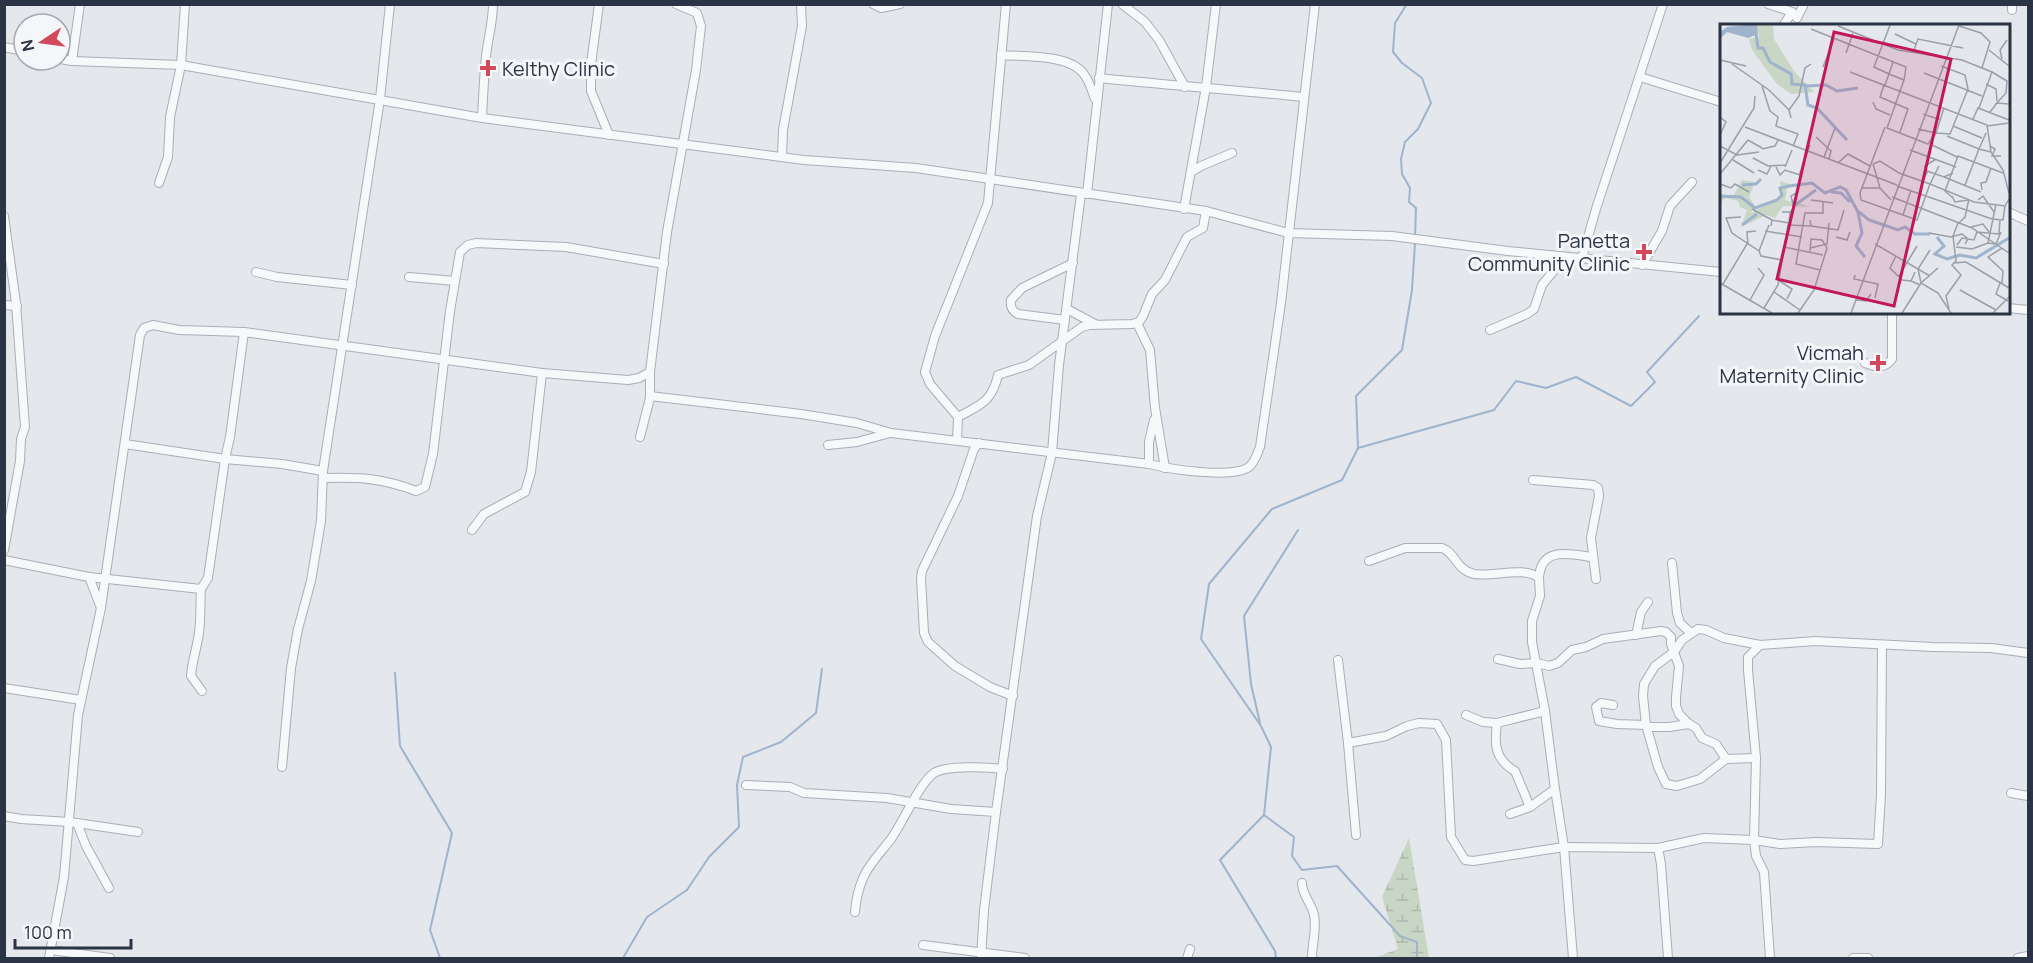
<svg xmlns="http://www.w3.org/2000/svg" width="2033" height="963" font-family="Manrope,sans-serif">
<style>
.wetland{fill:url(#wetland-marsh)}
.lines{fill:none;stroke-linecap:round;stroke-linejoin:round}
.stream{stroke:#9fb4cc;stroke-width:2}
.street-casing{stroke:#a9aeb7;stroke-width:10}
.street{stroke:#f7f8fa;stroke-width:8}
.poi-dot{fill:#d1495b;stroke:#f4f6f9;stroke-width:2}
.labels{text-anchor:middle;dominant-baseline:central;stroke-width:6;stroke-linejoin:round;paint-order:stroke}
.poi-label{font-size:20px;fill:#2b3445;stroke:#f4f6f9;text-anchor:end}
.inset-river{fill:none;stroke:#9fb4cc;stroke-width:3}
.inset-road{fill:none;stroke:#9a9fa9;stroke-width:1.5}
.view{fill:#c2185b;fill-opacity:0.15;stroke:#c2185b;stroke-width:3}
.inset-edge{fill:none;stroke:#2b3445;stroke-width:3}
</style>
<defs>
<pattern id="wetland-marsh" width="20" height="14" patternUnits="userSpaceOnUse" patternTransform="scale(1.5)"><rect width="20" height="14" fill="#c9d6c5"/><path d="M1 5h8M5 5V1M11 12h8M15 12V8" fill="none" stroke="#adb8ab"/></pattern>
</defs>
<rect width="100%" height="100%" fill="#e4e7ec"/>
<polygon class="wetland" points="1409,838 1429,958 1374,958 1398,949 1382,897"/>
<g class="lines">
<g class="stream">
<polyline points="1407,4 1395,23 1393,52 1402,63 1422,78 1431,103 1418,129 1405,142 1401,159 1402,174 1410,188 1409,202 1416,208 1415,237"/>
<polyline points="1358,448 1356,396 1402,350 1412,290 1415,243"/>
<polyline points="395,673 400,746 452,833 430,930 440,958"/>
<polyline points="1260,723 1251,684 1244,616 1298,530"/>
<polyline points="1264,815 1294,837 1292,856 1302,870 1337,866 1400,936 1417,942 1417,958"/>
<polyline points="623,958 647,917 687,890 709,857 739,827 737,785 743,757 781,742 816,713 822,669"/>
<polyline points="1276,958 1275,951 1220,860 1264,815 1271,747 1261,726 1201,639 1209,584 1272,509 1342,480 1358,448 1494,410 1516,381 1546,388 1576,377 1631,406 1655,382 1647,372 1699,316"/>
</g>
<defs>
<g id="street">
<polyline points="599,4 591,64 591,91 609,135"/>
<polyline points="873,4 881,8 900,4"/>
<polyline points="1122,4 1145,22 1159,40 1185,87"/>
<polyline points="1768,4 1792,12"/>
<polyline points="2012,10 2012,4"/>
<polyline points="1783,26 1792,12 1797,18 1804,4"/>
<polyline points="4,47 24,51"/>
<path d="M1001 55C1024 57 1068 54 1083 73 1089 80 1092 90 1095 99"/>
<polyline points="60,59 72,61 181,65 482,118 804,160 916,168 1206,211 1288,233 1392,236 1508,251 1721,272"/>
<polyline points="72,61 80,4"/>
<polyline points="1640,77 1721,102"/>
<path d="M1099 78C1167 85 1235 90 1303 97"/>
<path d="M482 118C483 97 484 76 486 56 488 38 493 22 493 4"/>
<polyline points="782,157 783,130 802,26 801,4"/>
<polyline points="1191,172 1201,166 1232,153"/>
<polyline points="159,183 168,157 170,117 181,65 185,4"/>
<polyline points="1087,194 1108,4"/>
<polyline points="1184,209 1206,87 1216,4"/>
<polyline points="2008,212 2028,221"/>
<polyline points="4,216 16,303 25,427 21,439 20,461 4,550"/>
<polyline points="1582,258 1596,209 1663,4"/>
<polyline points="1642,265 1662,231 1670,206 1692,182"/>
<polyline points="256,272 277,277 352,285"/>
<polyline points="409,277 455,281"/>
<polyline points="4,305 17,306"/>
<polyline points="2008,308 2028,310"/>
<polyline points="1067,309 1095,324"/>
<path d="M1065 320 1018 314C1012 311 1010 307 1011 300L1022 288 1073 263"/>
<polyline points="1137,323 1150,350 1155,408 1165,468"/>
<polyline points="1490,330 1527,314 1534,309 1542,285 1565,257"/>
<path d="M1865 363C1875 367 1885 369 1892 359V312"/>
<path d="M650 396 801 414 857 423 891 433 1149 464C1169 469 1232 479 1249 467 1255 462 1257 454 1260 447L1281 303 1315 4"/>
<polyline points="958,417 930,384 925,372 935,336 988,203 1006,4"/>
<polyline points="640,437 650,398 650,372"/>
<path d="M957 440 958 417C980 405 992 402 998 375L1029 365 1082 327 1090 325 1132 324 1139 322 1143 316 1152 294 1165 280 1187 237 1203 228 1206 211"/>
<polyline points="979,443 974,449 958,496 922,571 921,578 924,633 928,642 955,666 990,687 1013,696"/>
<polyline points="125,444 225,459 230,437 244,332 542,373 628,380 639,378 650,372 667,232 696,70 701,26 697,13 676,4"/>
<polyline points="828,445 857,442 890,433"/>
<polyline points="1149,464 1149,442 1154,420"/>
<path d="M324 478C360 477 382 478 416 491L425 487 433 454 450 311 460 252 468 245 476 243 566 247 664 264"/>
<polyline points="1533,480 1593,485 1598,488 1599,496 1591,538 1596,579"/>
<polyline points="472,530 484,514 525,492 531,472 542,373"/>
<polyline points="4,560 89,577 201,589 208,578 225,459 282,464 323,471"/>
<path d="M1369 561 1405 548H1442C1456 553 1456 570 1474 574 1492 577 1525 566 1539 578L1540 596 1532 621V642L1545 711 1555 789"/>
<polyline points="1672,563 1677,613 1680,623 1691,633"/>
<polyline points="89,577 101,608"/>
<path d="M1539 578C1541 546 1569 554 1592 557"/>
<path d="M201 589C200 604 201 619 199 633 197 648 192 661 191 676L202 691"/>
<polyline points="1636,635 1641,612 1648,602"/>
<polyline points="1760,645 1748,657 1748,670 1756,758 1754,840 1756,856 1764,872 1770,958"/>
<polyline points="1498,659 1520,664 1537,663 1549,666 1558,663 1572,650 1586,647 1603,639 1661,631 1666,632 1671,637 1671,644 1679,666 1676,697 1676,706 1679,714 1689,724 1696,728 1702,738 1716,744 1726,759"/>
<polyline points="1338,660 1348,743 1356,835"/>
<polyline points="4,688 81,700"/>
<polyline points="1613,705 1601,703 1596,707 1599,721 1617,724 1646,725"/>
<polyline points="1466,715 1483,722 1497,723 1545,711"/>
<path d="M1497 723C1494 744 1495 760 1515 771L1530 807"/>
<polyline points="1647,727 1669,727 1689,724"/>
<polyline points="1348,743 1386,736 1407,726 1419,723 1437,724 1446,740 1451,837 1465,860 1473,861 1564,847 1658,848 1704,838 1754,840 1780,844 1816,842 1878,844 1881,795 1882,645"/>
<polyline points="1756,758 1726,759 1700,779 1677,786 1666,784 1658,767 1646,725 1643,696 1644,684 1655,666 1674,652 1682,640 1698,629 1706,630 1724,638 1760,645 1815,641 1933,647 1991,648 2028,653"/>
<polyline points="282,767 291,668 298,629 311,581 321,521 323,471 380,99 390,4"/>
<polyline points="746,785 790,787 804,793 887,798 951,809 996,812"/>
<polyline points="2011,793 2028,796"/>
<polyline points="1510,814 1530,807 1555,789 1564,847 1573,958"/>
<polyline points="4,816 21,819 70,822 138,832"/>
<polyline points="77,823 86,846 109,888"/>
<polyline points="1658,848 1661,864 1668,958"/>
<path d="M1302 883C1302 896 1312 903 1314 915 1317 930 1312 943 1312 958"/>
<path d="M855 912C856 898 858 889 864 876 870 863 882 851 891 839 904 821 918 785 934 773 947 765 988 767 1003 769"/>
<polyline points="923,945 1025,958"/>
<polyline points="51,950 110,958"/>
<polyline points="49,958 64,877 78,715 101,608 140,335 144,328 153,325 179,330 244,332"/>
<polyline points="981,958 984,910 996,812 1037,516 1052,453 1059,365 1081,194"/>
<polyline points="1187,958 1190,949"/>
<polyline points="1853,958 1868,958"/>
<polyline points="2018,958 2028,956"/>
</g>
</defs>
<use href="#street" class="street-casing"/>
<use href="#street" class="street"/>
</g>
<g class="poi-dot">
<path d="M485 59h6v6h6v6h-6v6h-6v-6h-6v-6h6z"/>
<path d="M1641 243h6v6h6v6h-6v6h-6v-6h-6v-6h6z"/>
<path d="M1875 354h6v6h6v6h-6v6h-6v-6h-6v-6h6z"/>
</g>
<g class="labels">
<g class="poi-label">
<text x="502" y="68" text-anchor="start">Kelthy Clinic</text>
<text x="1630" y="240">Panetta<tspan x="1630" dy="23">Community Clinic</tspan></text>
<text x="1864" y="352">Vicmah<tspan x="1864" dy="23">Maternity Clinic</tspan></text>
</g>
</g>
<g transform="translate(1720 24)">
<rect width="290" height="290" fill="#e4e7ec"/>
<path d="M37 1H53L54 15 74 47 94 68 71 70 57 60 32 26 29 15 39 13ZM22 156 35 158 29 173 34 180 31 189 62 173 60 157 75 162 68 161 65 176 71 178 76 172 77 178 90 183 63 182 55 194 46 191 21 203 27 186 20 183 18 177 5 174 0 179V172L14 171Z" fill="#c9d6c5"/>
<path d="M26 1H37L38 10 28 14 7 8 0 15V8L7 3Z" fill="#9fb4cc"/>
<path class="inset-river" d="M36 10 38 24H43L50 38 71 50 72 60 85 61 88 81 97 84 127 116M86 62 106 61 117 67 138 64M22 161 36 160 41 155M111 168 121 169 130 178M0 172 21 173 35 184 57 176 62 171 60 164 69 162 92 159 105 169 120 163 126 166 138 188 142 209 136 222 145 233M75 181 96 166M139 188 149 196 178 206 185 203 195 210H210M22 201 37 190M217 213 224 222 215 230 227 235 240 231 256 234 289 214"/>
<path class="inset-road" d="M118 2 178 26 242 36 262 44M239 2 261 9 270 18 262 44 272 48 259 84M91 5 186 43 184 56M175 10 196 20M269 26 289 42M126 29 133 9M193 29 198 15 243 24M282 35 280 26 287 16M0 36 26 42M173 38 169 50 184 56 167 104 208 120 216 109 230 110 248 65 245 51 221 42M12 40 49 66 69 86 71 94M103 43 114 15M130 48 267 101 271 128 283 146 289 169M272 48 287 57 286 69 275 81M204 49 262 72M266 60 276 65 277 77M164 61 160 73 188 85 180 108M165 61 169 50 154 43 170 1M42 62 50 87 58 93 56 102 78 110 73 122M153 78 156 85 170 91M69 86 79 72 85 44 91 40M270 88 277 79 289 80M203 90 221 96M0 93 6 98 0 111M253 95 258 84 289 96M233 102 262 114M267 102 289 99M25 103 177 161M165 103 140 169 141 176 197 196 210 160 254 178 285 182 289 175M198 105 216 109 224 84M227 112 259 125 266 109M96 113 111 127 109 135M210 120 237 133M0 122 17 131 39 128M270 122 275 125 272 132H281M42 125 55 122 58 116M190 126 236 143M104 133 115 104M33 134 48 142 66 141M13 136 34 149M0 139 34 84 35 72M118 139 128 130 150 142M153 140 160 137 179 149 210 160 219 142M153 140 160 164 171 176M56 143 60 151 65 146 80 151M65 143 72 126M38 146 47 150 51 142M207 147 224 153 233 149M0 150 28 116 42 124M82 153 80 149 90 121M224 153 261 168M202 157 207 149 205 142 216 135M0 160 11 164 15 160 29 168M245 161 259 125 271 128M177 162 272 195 283 196 285 182M141 164H160M262 166 261 159 266 158 271 144M232 172 235 178 248 176M172 173 252 204 289 229M233 174 225 167 238 132 283 149M91 176 113 179M258 176 263 172 274 188M276 180 268 219 276 220 281 208M32 185 52 196M70 188 74 184 71 172 78 168M183 191 191 166M21 193 6 194 12 209 39 227 41 232 62 236M239 199 245 193 249 175M51 202 52 196 69 199 70 188H62M91 202 118 206 124 186M251 203 263 200 269 208M45 207 82 213M209 209 231 213 242 210 248 215 245 220M116 213 127 216 130 208M155 220 210 252M28 221 27 208 36 207M237 221 242 214 254 216 257 208 279 210 280 196M64 223 103 231M236 223 252 225 268 219M90 224 107 220 109 199M282 224 268 233 283 247 282 259M39 227 49 201M176 232 170 244 182 256 191 257M233 239 246 238 289 264M198 245 201 259 218 269 231 289M198 245 210 226M100 246 76 240 85 189H103V178M195 248 191 257 200 261M135 251 134 255 158 260 155 274M179 252 197 222M58 256 72 265 67 275M0 259 52 289M280 259 276 270 288 277M3 260 27 220M240 266 276 286M54 268 80 286M30 276 44 251 38 244M136 276 146 277 151 270M44 284 58 261 68 201 91 202 90 196M229 285 226 272 241 251 232 241 236 237 233 212 238 199M78 289 94 266 107 224 102 216 91 215 90 227M131 289 239 1M182 289 201 259 218 244M273 289 289 273"/>
<path class="view" d="M114 8 231 35 174 282 57 255Z"/>
<rect width="290" height="290" class="inset-edge"/>
</g>
<rect width="2033" height="963" fill="none" stroke="#2b3445" stroke-width="12"/>
<g transform="translate(42 42) rotate(257)"><circle r="28" fill="#f4f6f9" stroke="#a4a8b1" stroke-width="1.5"/>
<path d="M0-4.5L10 22L0 15L-10 22Z" fill="#d1495b"/>
<text y="-9" font-size="16" font-weight="bold" text-anchor="middle" fill="#2b3445">N</text>
</g>
<path d="M15 939v9h116v-9" fill="none" stroke="#2b3445" stroke-width="3"/>
<text x="24" y="939" font-size="18" fill="#2b3445" stroke="#f4f6f9" stroke-width="4.5" paint-order="stroke">100 m</text>
</svg>
